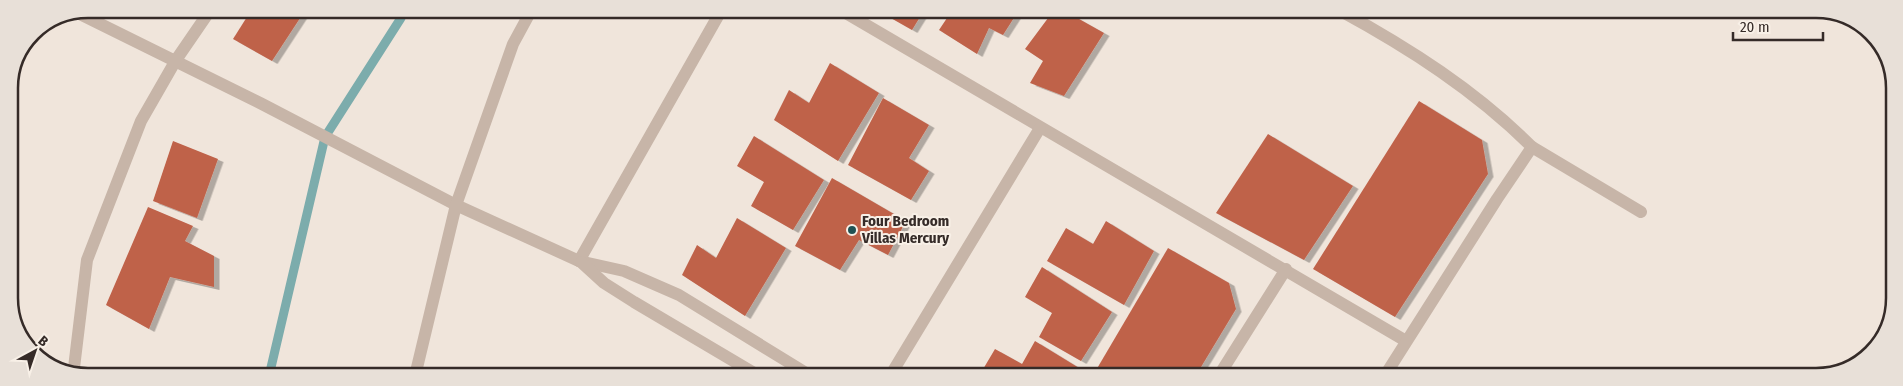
<svg xmlns="http://www.w3.org/2000/svg" width="1903" height="386" font-family="'Fira Sans Condensed',sans-serif">
<style>
.lines{fill:none;stroke-linecap:round;stroke-linejoin:round}
.stream{stroke:#7cacac;stroke-width:9}
.building{fill:#bf624a;filter:url(#shadow)}
.minor{stroke:#c7b5a8;stroke-width:12}
.poi-dot{fill:#205254;stroke:#f8f0e7;stroke-width:2}
.labels{text-anchor:middle;dominant-baseline:central;stroke-width:4;stroke-linejoin:round;paint-order:stroke}
.poi-label{font-size:15px;font-weight:bold;fill:#352b28;stroke:#f8f0e7;text-anchor:start}
.rim{fill:none;stroke:#352b28;stroke-width:2.5}
</style>
<defs>
<filter id="shadow"><feDropShadow dx="5.5" dy="3" stdDeviation="0" flood-color="#0004"/></filter>
</defs>
<rect width="100%" height="100%" fill="#f0e5db"/>
<g class="lines">
<polyline class="stream" points="269,376 325,137 401,18 405,9"/>
</g>
<g class="building">
<polygon points="252,9 306,9 272,61 233,39"/>
<polygon points="875,9 925,9 912,30"/>
<polygon points="953,9 960,9 1019,10 1003,35 989,28 977,54 939,30"/>
<polygon points="1054,10 1063,10 1104,33 1064,96 1030,83 1043,61 1025,49"/>
<polygon points="830,63 879,93 838,161 774,120 789,90 809,103"/>
<polygon points="883,98 929,125 909,158 929,171 911,200 848,165"/>
<polygon points="1419,101 1482,140 1488,174 1395,317 1313,269"/>
<polygon points="1268,134 1353,186 1304,260 1216,213"/>
<polygon points="754,136 824,180 793,230 751,206 764,182 737,166"/>
<polygon points="173,141 218,159 197,218 153,201"/>
<polygon points="832,178 906,221 888,255 859,240 840,270 795,246"/>
<polygon points="148,207 193,226 185,241 214,256 214,287 170,277 149,329 106,305"/>
<polygon points="737,218 786,248 745,316 682,275 697,245 716,258"/>
<polygon points="1106,221 1154,251 1124,305 1047,261 1066,228 1093,244"/>
<polygon points="1168,248 1229,283 1236,309 1195,377 1092,377"/>
<polygon points="1042,267 1112,312 1081,361 1039,337 1052,313 1025,297"/>
<polygon points="1035,341 1084,371 1081,377 979,376 995,349 1022,364"/>
</g>
<g class="lines">
<g class="minor">
<polyline points="839,9 1406,341"/>
<path d="M1339 10C1409 48 1476 91 1532 147L1497 199 1384 377"/>
<polyline points="78,13 262,104 456,205 579,261 624,271 679,295 811,376"/>
<polyline points="1532,147 1641,212"/>
<polyline points="579,261 722,9"/>
<polyline points="581,262 604,283 634,302 759,376"/>
<polyline points="73,376 87,260 141,121 176,60 211,9"/>
<polyline points="415,376 456,205 513,44 532,9"/>
<polyline points="890,376 1040,128"/>
<polyline points="1218,377 1286,269"/>
</g>
</g>
<circle class="poi-dot" cx="852" cy="230" r="5"/>
<g class="labels">
<g class="poi-label">
<text x="862" y="221">Four Bedroom<tspan x="862" dy="17">Villas Mercury</tspan></text>
</g>
</g>
<path d="M0 0H1903V386H0ZM88 18H1816A70 70 0 0 1 1886 88V298A70 70 0 0 1 1816 368H88A70 70 0 0 1 18 298V88A70 70 0 0 1 88 18Z" fill="#e8e0d8" fill-rule="evenodd"/>
<path class="rim" d="M88 18H1816A70 70 0 0 1 1886 88V298A70 70 0 0 1 1816 368H88A70 70 0 0 1 18 298V88A70 70 0 0 1 88 18Z"/>
<g transform="translate(35 351) rotate(40)" stroke="#f8f0e7" stroke-width="4" paint-order="stroke">
<path d="M0-4L9 19L0 12L-9 19Z" fill="#352b28"/>
<text y="-8" font-size="14" font-weight="bold" text-anchor="middle" fill="#352b28">B</text>
</g>
<path d="M1733 32v8h90v-8" fill="none" stroke="#352b28" stroke-width="2.5"/>
<text x="1740" y="32" font-size="15" fill="#352b28" stroke="#f8f0e7" stroke-width="4" paint-order="stroke">20 m</text>
</svg>
